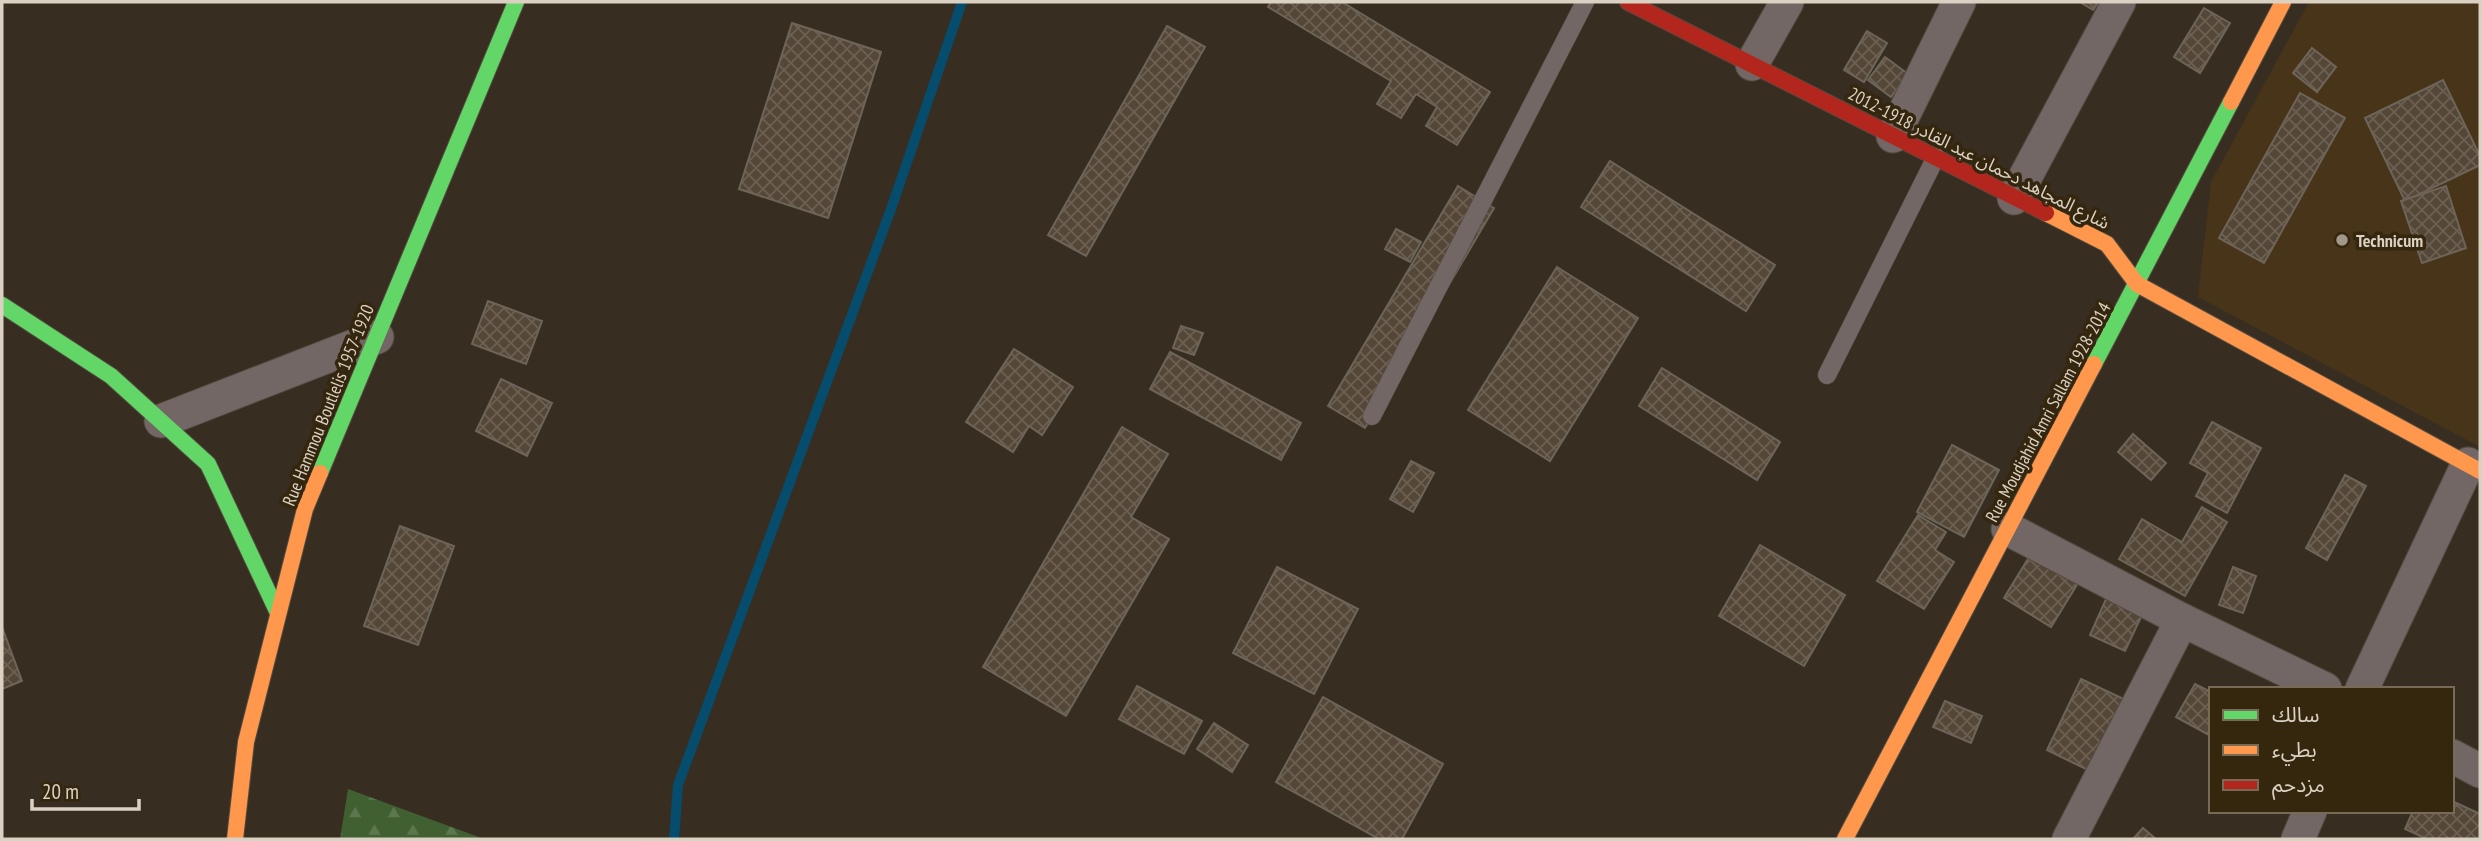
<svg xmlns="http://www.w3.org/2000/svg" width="2482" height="841" font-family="'PT Sans Narrow','Noto Sans Arabic',sans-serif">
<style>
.built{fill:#483519}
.forest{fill:url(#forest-firs)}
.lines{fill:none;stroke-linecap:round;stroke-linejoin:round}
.stream{stroke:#064c6d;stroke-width:10}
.building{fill:url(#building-cross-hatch);stroke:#6d645a;stroke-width:2}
.lane-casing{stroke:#534b40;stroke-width:19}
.street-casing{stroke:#534b40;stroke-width:35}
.fast-casing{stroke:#534b40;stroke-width:18}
.slow-casing{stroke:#534b40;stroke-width:18}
.jam-casing{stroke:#534b40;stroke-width:18}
.lane{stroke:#736765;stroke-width:18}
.street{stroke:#736765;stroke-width:33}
.fast{stroke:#63d668;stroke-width:16}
.slow{stroke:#ff974d;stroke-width:16}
.jam{stroke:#b3261e;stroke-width:16}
.poi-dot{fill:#a2988a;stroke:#35260e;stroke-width:2.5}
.labels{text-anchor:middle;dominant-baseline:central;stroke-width:7;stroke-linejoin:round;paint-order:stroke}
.street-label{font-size:18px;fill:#dbd1c3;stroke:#35260e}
.poi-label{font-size:18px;font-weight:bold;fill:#dbd1c3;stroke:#35260e;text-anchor:start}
</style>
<defs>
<pattern id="forest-firs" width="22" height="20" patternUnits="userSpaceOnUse" patternTransform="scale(1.75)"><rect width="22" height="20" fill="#416032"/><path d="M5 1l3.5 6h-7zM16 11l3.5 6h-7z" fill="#5c764e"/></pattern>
<pattern id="building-cross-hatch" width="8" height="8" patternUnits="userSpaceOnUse" patternTransform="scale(1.75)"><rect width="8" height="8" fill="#544737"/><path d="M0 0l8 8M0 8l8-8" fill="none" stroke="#6c6052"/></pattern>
</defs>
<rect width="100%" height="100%" fill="#372e21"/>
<polygon class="built" points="2309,2 2480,2 2480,447 2198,297 2211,182"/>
<polygon class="forest" points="348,789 484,839 340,839"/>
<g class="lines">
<polyline class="stream" points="674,839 678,785 891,209 962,2"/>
</g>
<g class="building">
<polygon points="1271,2 1342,2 1490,92 1457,145 1426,126 1437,107 1416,94 1401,118 1377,104 1391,81 1268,7"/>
<polygon points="2080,2 2099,2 2093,10"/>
<polygon points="2204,8 2230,23 2200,73 2174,57"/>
<polygon points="792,23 881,52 828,218 739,189"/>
<polygon points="1167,26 1205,47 1086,256 1048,235"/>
<polygon points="1867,31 1887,43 1864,82 1844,70"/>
<polygon points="2312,48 2336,67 2317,92 2293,73"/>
<polygon points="1885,57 1908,74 1891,97 1868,80"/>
<polygon points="2443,80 2480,156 2480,165 2405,201 2365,118"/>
<polygon points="2300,93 2345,118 2264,263 2219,238"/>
<polygon points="1610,161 1775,265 1746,311 1581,207"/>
<polygon points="1458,186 1494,208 1365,428 1328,406"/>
<polygon points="2446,186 2466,248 2422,263 2401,201"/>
<polygon points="1396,229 1421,242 1410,262 1385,249"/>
<polygon points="1557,267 1638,318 1550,461 1468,410"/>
<polygon points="488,301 542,321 526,364 472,344"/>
<polygon points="1181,326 1203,333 1194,355 1173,348"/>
<polygon points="1014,349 1073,387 1042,435 1029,426 1013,452 966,422"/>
<polygon points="1170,352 1301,423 1281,460 1150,389"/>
<polygon points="1662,368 1780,442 1757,480 1639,406"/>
<polygon points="501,379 552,403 527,456 476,431"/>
<polygon points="2212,422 2261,448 2227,513 2196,496 2208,473 2190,463"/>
<polygon points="1122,427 1168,454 1131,517 1169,539 1066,716 983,667"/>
<polygon points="2133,434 2166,463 2151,480 2118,452"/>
<polygon points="1952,445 1999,470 1964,537 1917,512"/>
<polygon points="1411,461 1434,473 1413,512 1390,499"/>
<polygon points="2345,475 2366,486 2327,560 2306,548"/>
<polygon points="2202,507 2227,522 2185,596 2119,559 2142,519 2182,542"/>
<polygon points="1918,515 1946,532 1935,550 1954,562 1924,609 1877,581"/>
<polygon points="400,526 454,546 418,645 364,626"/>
<polygon points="1760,545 1845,595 1804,666 1719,616"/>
<polygon points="2031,554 2078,583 2051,627 2004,598"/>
<polygon points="1277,567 1358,609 1314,694 1233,653"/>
<polygon points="2233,567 2256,576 2243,613 2219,605"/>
<polygon points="2106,599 2142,615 2125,651 2090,635"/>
<polygon points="2,627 22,681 2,689"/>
<polygon points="2081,679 2128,701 2094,773 2047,750"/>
<polygon points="2195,684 2211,692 2211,736 2176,717"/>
<polygon points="1137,686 1202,721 1184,754 1119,719"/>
<polygon points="1323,697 1443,764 1402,839 1379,839 1276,782"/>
<polygon points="1945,701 1982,716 1971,743 1933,727"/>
<polygon points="1214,723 1248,745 1232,772 1197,749"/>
<polygon points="2452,801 2480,814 2480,839 2427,839 2405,829 2413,811 2452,811"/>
<polygon points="2143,828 2156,839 2133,839"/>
</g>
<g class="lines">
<defs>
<g id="lane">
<polyline points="1827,375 1936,157"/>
<polyline points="1372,416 1585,2"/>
</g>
<g id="street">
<polyline points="1752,64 1787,2"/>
<polyline points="1893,136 1959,2"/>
<polyline points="2014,198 2119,2"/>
<polyline points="161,421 377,337"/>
<polyline points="2008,529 2182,620 2325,689"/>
<polyline points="2362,689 2468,464"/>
<polyline points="2452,756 2480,771"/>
<polyline points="2069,839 2182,620"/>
<polyline points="2298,839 2310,811"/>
</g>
<g id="fast">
<polyline points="2,305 111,376 208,464 278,613"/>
<polyline points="2094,364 2231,102"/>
<polyline points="320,473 516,2"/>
</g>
<g id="slow">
<polyline points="2231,102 2283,2"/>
<polyline points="2046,213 2107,244 2137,284 2480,471"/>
<polyline points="235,839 246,742 305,509 320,473"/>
<polyline points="1845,839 2094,364"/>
</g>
<polyline id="jam" points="1628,2 2046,213"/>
</defs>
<use href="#lane" class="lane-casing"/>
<use href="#street" class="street-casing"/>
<use href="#fast" class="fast-casing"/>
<use href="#slow" class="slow-casing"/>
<use href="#jam" class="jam-casing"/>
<use href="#lane" class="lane"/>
<use href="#street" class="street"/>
<use href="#fast" class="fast"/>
<use href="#slow" class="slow"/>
<use href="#jam" class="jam"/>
</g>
<circle class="poi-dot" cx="2342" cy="240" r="7"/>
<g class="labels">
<g class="street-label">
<text transform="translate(1979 158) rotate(27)">شارع المجاهد دحمان عبد القادر 1918-2012</text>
<text transform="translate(328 405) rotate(-68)">Rue Hammou Boutlelis 1957-1920</text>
<text transform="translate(2048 412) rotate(-62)">Rue Moudjahid Amri Sallam 1928-2014</text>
</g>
<g class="poi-label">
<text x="2356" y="240">Technicum</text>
</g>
</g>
<rect width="2482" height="841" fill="none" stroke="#dbd1c3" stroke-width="7"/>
<rect x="2209" y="687" width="245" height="126" fill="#35260e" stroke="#776a56" stroke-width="2"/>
<rect x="2223" y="710" width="35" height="10" fill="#63d668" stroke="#776a56" stroke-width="2"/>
<text x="2272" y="722" font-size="21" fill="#dbd1c3">سالك</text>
<rect x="2223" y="745" width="35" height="10" fill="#ff974d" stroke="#776a56" stroke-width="2"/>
<text x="2272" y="757" font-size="21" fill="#dbd1c3">بطيء</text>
<rect x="2223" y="780" width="35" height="10" fill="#b3261e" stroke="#776a56" stroke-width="2"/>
<text x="2272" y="792" font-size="21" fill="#dbd1c3">مزدحم</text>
<path d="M32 799v10h107v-10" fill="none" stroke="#dbd1c3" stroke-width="3.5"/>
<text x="42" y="799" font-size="21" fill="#dbd1c3" stroke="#35260e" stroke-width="5" paint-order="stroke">20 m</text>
</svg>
